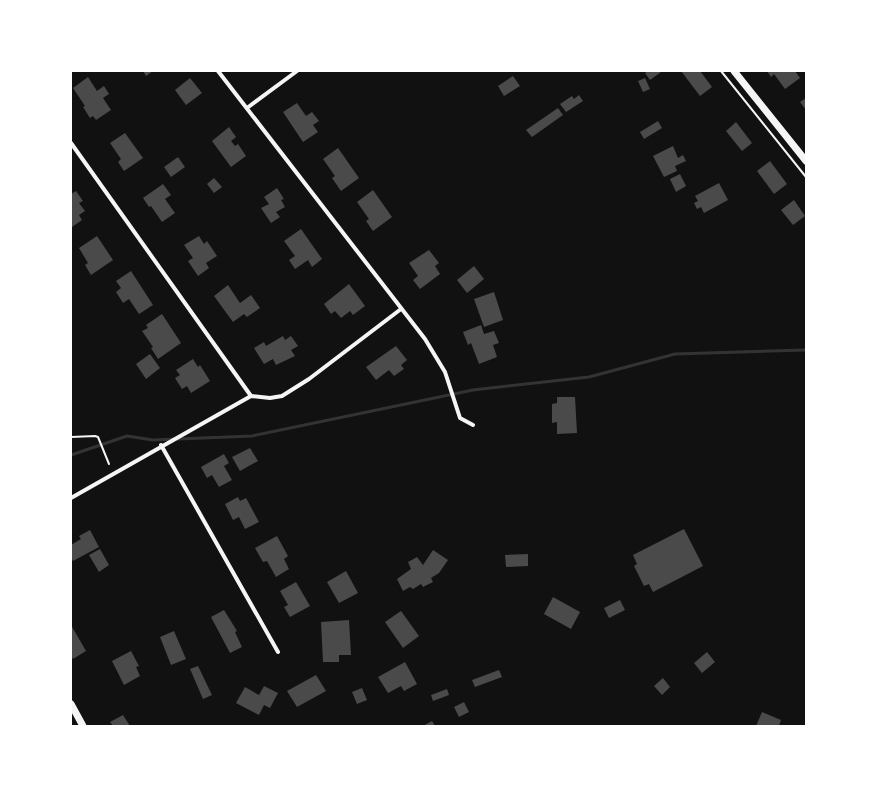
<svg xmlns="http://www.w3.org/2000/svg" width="877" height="797" font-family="Mulish,sans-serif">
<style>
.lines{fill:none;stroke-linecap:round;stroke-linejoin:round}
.stream{stroke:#333;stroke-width:3}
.building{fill:#4a4a4a}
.path{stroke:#f5f5f5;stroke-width:2}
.minor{stroke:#f5f5f5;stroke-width:4}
.tertiary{stroke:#f5f5f5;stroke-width:7}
</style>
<rect width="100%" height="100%" fill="#111"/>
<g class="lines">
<polyline class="stream" points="71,455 127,436 153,440 252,436 473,390 589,377 675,354 806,350"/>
</g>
<g class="building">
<polygon points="143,71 153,71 146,76"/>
<polygon points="648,71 660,71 661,72 650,80 645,73"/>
<polygon points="681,71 700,71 712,87 700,96"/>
<polygon points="767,71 795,71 800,78 785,89 774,74 771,77"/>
<polygon points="513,76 520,86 504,96 498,86"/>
<polygon points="88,77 97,91 104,86 109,94 103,98 111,110 96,120 93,116 90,118 83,107 85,106 73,88"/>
<polygon points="190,78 202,93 186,105 175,90"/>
<polygon points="645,78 650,89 643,92 638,81"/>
<polygon points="579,95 583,101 566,112 560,104 572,96 574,99"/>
<polygon points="806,98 806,110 800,102"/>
<polygon points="297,103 306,116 312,112 319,121 313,125 318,132 303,142 283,112"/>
<polygon points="558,108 563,115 532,137 526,130"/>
<polygon points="658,121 662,128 644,139 640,132"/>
<polygon points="736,122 752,143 742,151 726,131"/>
<polygon points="229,127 236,137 231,141 235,146 238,144 246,156 231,167 212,141"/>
<polygon points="125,133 143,158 124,171 118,162 121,159 110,143"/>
<polygon points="673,146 678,158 683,155 686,161 675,166 677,171 664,177 653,156"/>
<polygon points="338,148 359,178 341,191 332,178 335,176 323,159"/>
<polygon points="178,157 185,167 171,177 164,167"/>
<polygon points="770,161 787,184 774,194 757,171"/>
<polygon points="680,174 686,186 676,192 670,179"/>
<polygon points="214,178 222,187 214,193 207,184"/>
<polygon points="719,183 728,200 704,213 701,207 697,209 694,203 698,201 695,196"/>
<polygon points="163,184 171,195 165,199 175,213 162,222 151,206 149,207 143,198"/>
<polygon points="277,188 284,199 281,200 285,207 276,212 280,217 271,223 261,208 269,204 264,197"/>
<polygon points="373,190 392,217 373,231 366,221 369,219 357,202"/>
<polygon points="76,191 83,201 79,203 85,211 79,215 82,220 72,227 71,194"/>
<polygon points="794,200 805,216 793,225 781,210"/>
<polygon points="301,229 322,259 312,267 308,260 295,269 289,260 295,256 284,241"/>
<polygon points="97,236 113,260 91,275 85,265 88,263 79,248"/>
<polygon points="199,236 204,244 207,241 217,256 206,263 209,268 198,276 188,261 193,258 184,245"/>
<polygon points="429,250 439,263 435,266 440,274 420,289 413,280 418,276 409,263"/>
<polygon points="474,266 484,279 467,293 457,280"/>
<polygon points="131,271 153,305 139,314 129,299 123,303 116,292 121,288 116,281"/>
<polygon points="349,284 365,306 353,315 350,311 341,318 335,311 331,314 324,304"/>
<polygon points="228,285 240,303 251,295 260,308 247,317 244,314 233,322 214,296"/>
<polygon points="494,292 503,320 484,327 474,299"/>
<polygon points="162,314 181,343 158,359 151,348 153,347 142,331 148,328 146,325"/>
<polygon points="481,325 484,334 494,331 499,343 493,345 497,357 479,364 471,343 468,345 463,332"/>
<polygon points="283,336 285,340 291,336 298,346 291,350 295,356 276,365 273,359 264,364 254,348 264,342 266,346"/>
<polygon points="396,346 407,360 401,365 404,369 394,376 389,370 376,380 366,367"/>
<polygon points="150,354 160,368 146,379 136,364"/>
<polygon points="193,359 198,367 200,365 210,381 191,393 187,386 182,389 175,378 180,375 176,370"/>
<polygon points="557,397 575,397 577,433 557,434 557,422 552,423 552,404 557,403"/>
<polygon points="250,448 258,461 240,471 232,457"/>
<polygon points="224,454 229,463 224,466 232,480 219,487 212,475 207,478 201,467"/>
<polygon points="238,497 240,501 246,498 259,522 245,529 239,517 233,520 225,504"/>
<polygon points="684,529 703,566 653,592 649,584 644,586 634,566 637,564 633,555"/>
<polygon points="90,530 99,547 73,561 71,557 71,545 81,539 79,536"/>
<polygon points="277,536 288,556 284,559 289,569 276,577 267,561 263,562 255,548"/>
<polygon points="100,549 109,565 99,572 89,555"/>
<polygon points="433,550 448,560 439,573 431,578 433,582 423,587 421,584 413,589 410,587 403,591 397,579 411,569 408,562 417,557 423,565"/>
<polygon points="528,554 528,566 506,567 505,555"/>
<polygon points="346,571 358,593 339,603 327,582"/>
<polygon points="296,582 310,606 290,617 284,607 288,605 280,591"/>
<polygon points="553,597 580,612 571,629 544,614"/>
<polygon points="620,600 625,610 609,618 604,608"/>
<polygon points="224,610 237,631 235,632 242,647 230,653 211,617"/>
<polygon points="401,611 419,636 403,648 385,622"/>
<polygon points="349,620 351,655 339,655 339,662 323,662 321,622"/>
<polygon points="71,625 86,651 73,659 71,656"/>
<polygon points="174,631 186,659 171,665 160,637"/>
<polygon points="131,651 139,666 136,667 140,676 124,685 112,661"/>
<polygon points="707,652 715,662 702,673 694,663"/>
<polygon points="405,662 417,684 404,691 401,686 388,693 378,677"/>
<polygon points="198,666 212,695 203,699 190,669"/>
<polygon points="499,670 502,677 475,687 472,680"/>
<polygon points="316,675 326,691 297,707 287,691"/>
<polygon points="663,678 670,687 662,695 654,686"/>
<polygon points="264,686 278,693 270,708 264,705 259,715 236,703 245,687 259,695"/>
<polygon points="362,688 367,700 357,704 352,692"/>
<polygon points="447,689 449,695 433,701 431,695"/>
<polygon points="464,702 469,712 459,717 454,707"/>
<polygon points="762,712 781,720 779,726 756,726"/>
<polygon points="123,715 130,726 113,726 110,722"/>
<polygon points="432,721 435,726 423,726"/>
</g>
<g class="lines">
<g class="path">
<polyline points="721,71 806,177"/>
<polyline points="71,437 95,436 98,437 109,464"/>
</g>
<g class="minor">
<polyline points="218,71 425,339 445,372 460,418 473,425"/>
<polyline points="247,108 297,71"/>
<polyline points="71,143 251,396"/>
<polyline points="161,445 278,652"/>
<polyline points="71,498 251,396 270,398 282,396 309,379 401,309"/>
</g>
<g class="tertiary">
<polyline points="734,71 806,161"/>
<polyline points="71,704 83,726"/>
</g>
</g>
<rect width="877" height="797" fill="none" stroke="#ffffff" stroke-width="144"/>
</svg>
